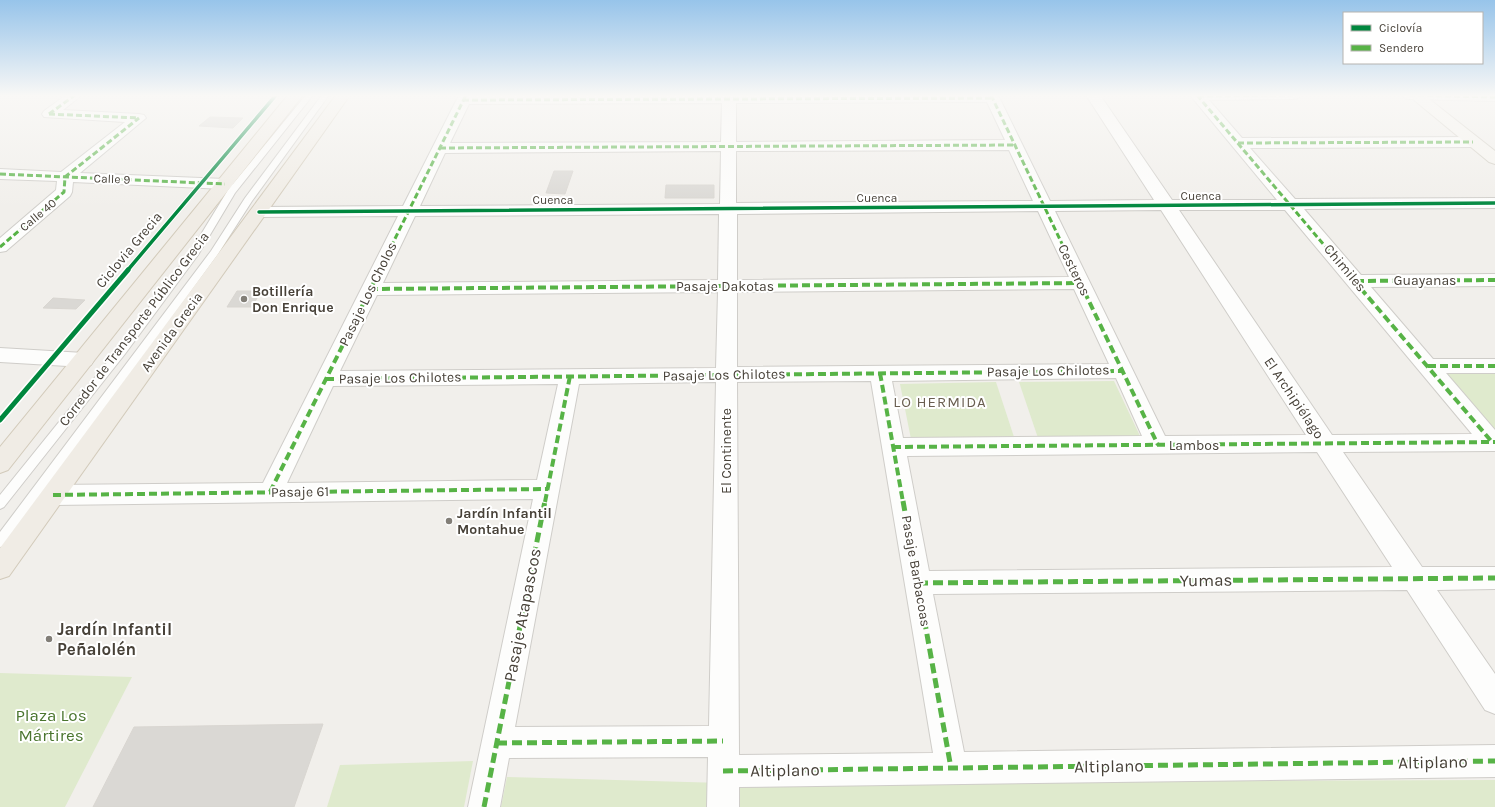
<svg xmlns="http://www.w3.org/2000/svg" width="1495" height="807" font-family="Karla,sans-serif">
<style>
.green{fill:#dfeacd}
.building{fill:#dad8d4;stroke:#d9d6d1}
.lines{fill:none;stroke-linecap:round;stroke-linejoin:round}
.lane-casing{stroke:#cfcdc9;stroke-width:2}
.street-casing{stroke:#cfcdc9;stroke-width:2}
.secondary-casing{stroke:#d0ccc2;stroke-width:2}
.primary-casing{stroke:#d2caba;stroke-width:2}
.lane{fill:#fdfdfc;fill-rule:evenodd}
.street{fill:#fdfdfc;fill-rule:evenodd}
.secondary{fill:#f6f4ef;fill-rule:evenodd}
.primary{fill:#f0ece5;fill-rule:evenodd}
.quiet-far2{stroke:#57b346;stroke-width:3;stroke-dasharray:6 3;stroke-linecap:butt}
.quiet-far1{stroke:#57b346;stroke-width:4;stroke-dasharray:8 4;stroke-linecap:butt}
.quiet{stroke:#57b346;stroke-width:5;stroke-dasharray:10 5;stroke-linecap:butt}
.cycleway-far1-casing{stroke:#fff;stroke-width:5.5}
.cycleway-casing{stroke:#fff;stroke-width:8}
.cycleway-far1{stroke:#00873e;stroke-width:3.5}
.cycleway{stroke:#00873e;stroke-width:5}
.poi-dot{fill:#827e77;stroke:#fff;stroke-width:1.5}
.labels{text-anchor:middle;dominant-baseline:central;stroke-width:4;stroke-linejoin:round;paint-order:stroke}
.far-street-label{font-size:12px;fill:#474138;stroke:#fff}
.street-label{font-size:14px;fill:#474138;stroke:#fff}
.poi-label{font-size:14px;font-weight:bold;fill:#474138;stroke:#fff;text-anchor:start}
.neighbourhood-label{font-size:15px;letter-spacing:1px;fill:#695e50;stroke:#fff}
.near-street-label{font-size:17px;fill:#474138;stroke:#fff}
.near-poi-label{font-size:17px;font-weight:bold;fill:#474138;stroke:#fff;text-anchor:start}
.near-park-label{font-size:17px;fill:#4a752e;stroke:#fff}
</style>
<rect width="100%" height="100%" fill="#f1efeb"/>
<g class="green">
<polygon points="1435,369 1495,370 1495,437"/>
<polygon points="1114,381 1140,436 1038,438 1019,382"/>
<polygon points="996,382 1014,437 911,439 900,384"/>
<polygon points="0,673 132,677 65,807 0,807"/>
<polygon points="473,761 464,807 327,807 340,765"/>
<polygon points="507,777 723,783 1495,780 1495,807 501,807"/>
</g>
<g class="building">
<polygon points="210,117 243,118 233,128 199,126"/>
<polygon points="554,171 573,171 565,194 546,193"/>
<polygon points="666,185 714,185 714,198 665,198"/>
<polygon points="237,291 261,291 252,307 227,307"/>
<polygon points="53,298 85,300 76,309 43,308"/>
<polygon points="323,724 294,807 93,807 134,727"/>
</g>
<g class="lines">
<defs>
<g id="lane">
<polygon points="306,95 313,95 235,193 198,255 125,354 4,507 0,509 0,495 117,350 189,254 228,190"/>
<polygon points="322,95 329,95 252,201 218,254 5,546 0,547 0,532 211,251 245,198"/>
</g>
<g id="street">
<polygon points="66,95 82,95 63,110 139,114 144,115 146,118 80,173 225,179 231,181 233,184 231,187 225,189 73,182 72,192 70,196 6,251 0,252 0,238 56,190 57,181 0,179 0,169 61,172 125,122 44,117 42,114 44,111"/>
<path d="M459 95H998L1050 201 1154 200 1086 95H1100L1172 200H1277L1190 95H1300L1298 98 1293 99 1209 100 1242 138 1473 137 1478 139 1481 142 1478 145 1473 147 1250 148 1295 199 1495 198V208L1304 209 1361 275 1495 274V286L1371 287 1433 359H1495V373H1446L1495 430V451L1343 452 1422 567H1495V589L1437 590 1495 674V714L1485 710 1407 590 933 594 964 752 1495 745V777L739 787V807H707L708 757 509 758 500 807H468L533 499 53 505 44 502 41 495 44 488 53 485 263 483 398 216 259 217 253 216 250 212 253 208 259 207 403 206ZM987 102 1005 140 736 142V103ZM722 103 721 142 450 143 469 104ZM1009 150 1033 201 736 203V151ZM721 151 720 204 420 206 445 153ZM1161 210 1306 435 1165 436 1055 211ZM1179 210H1285L1472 434 1332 435ZM1038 211 1069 277 737 280V214ZM719 214 718 280 383 283 415 216ZM1074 289 1109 364 737 367V292ZM718 292 716 368 340 371 377 295ZM1116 378 1142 436 903 438 892 381ZM871 381 933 753 739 755 737 382ZM716 382 709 726 515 727 579 384ZM558 384 537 480 287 483 333 386ZM1317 452 1392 567 929 571 907 456Z"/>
<polygon points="1402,95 1495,95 1495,101 1409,99 1404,98"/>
<polygon points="0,348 84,353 91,355 94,360 91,365 84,367 0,362"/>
</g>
<polygon id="secondary" points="1408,95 1424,95 1495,151 1495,164 1489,162"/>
<g id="primary">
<polygon points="288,95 303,95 8,470 0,473 0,447"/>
<polygon points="336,95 350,95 9,576 0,579 0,548"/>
</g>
</defs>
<use href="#lane" class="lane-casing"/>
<use href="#street" class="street-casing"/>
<use href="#secondary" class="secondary-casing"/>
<use href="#primary" class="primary-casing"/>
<use href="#lane" class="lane"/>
<use href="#street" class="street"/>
<use href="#secondary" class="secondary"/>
<use href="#primary" class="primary"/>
<g class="quiet-far2">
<polyline points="991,95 1075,271"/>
<polyline points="1197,95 1346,271"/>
<polyline points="1409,95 1495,97"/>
<polyline points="1198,96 1293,95"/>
<polyline points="463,100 992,98"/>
<polyline points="49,114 139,118"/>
<polyline points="49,114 75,95"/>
<polyline points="1238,143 1473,142"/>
<polyline points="440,148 1015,145"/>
<polyline points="0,174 225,184"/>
<polyline points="0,247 64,192 65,177 139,118"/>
<polyline points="379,271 466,95"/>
</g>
<g class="quiet-far1">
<polyline points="1074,270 1158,445"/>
<polyline points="1345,270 1492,442"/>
<polyline points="1356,281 1495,280"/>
<polyline points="370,289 1081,283"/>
<polyline points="1428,366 1495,366"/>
<polyline points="880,373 903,502"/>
<polyline points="326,379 1122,371"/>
<polyline points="893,447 1495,442"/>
<polyline points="270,492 380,270"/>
<polyline points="53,495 548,489"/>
<polyline points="545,502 570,376"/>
</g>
<g class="quiet">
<polyline points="903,501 951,768"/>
<polyline points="918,583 1495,578"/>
<polyline points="497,743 723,741"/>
<polyline points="723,771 1495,761"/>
<polyline points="484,807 545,501"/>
</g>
<defs>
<g id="cycleway-far1">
<polyline points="259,212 1495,203"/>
<polyline points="127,271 276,95"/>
</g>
<polyline id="cycleway" points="0,420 128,270"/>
</defs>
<use href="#cycleway-far1" class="cycleway-far1-casing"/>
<use href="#cycleway" class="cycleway-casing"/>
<use href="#cycleway-far1" class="cycleway-far1"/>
<use href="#cycleway" class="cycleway"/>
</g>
<linearGradient id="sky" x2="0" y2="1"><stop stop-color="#97c4ea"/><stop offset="0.46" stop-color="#f9f8f6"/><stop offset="1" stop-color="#f9f8f6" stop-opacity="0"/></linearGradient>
<rect width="1495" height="208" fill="url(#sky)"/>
<g class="poi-dot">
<circle cx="244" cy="299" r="4"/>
<circle cx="449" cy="521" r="4"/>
<circle cx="49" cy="639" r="4"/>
</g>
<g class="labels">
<g class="far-street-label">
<text transform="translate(112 179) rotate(2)">Calle 9</text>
<text x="1201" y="196">Cuenca</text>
<text x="877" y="198">Cuenca</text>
<text x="553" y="200">Cuenca</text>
<text transform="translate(38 215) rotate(-40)">Calle 40</text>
</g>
<g class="street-label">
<text transform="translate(129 250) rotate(-50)">Ciclovia Grecia</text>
<text transform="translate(1345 268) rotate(50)">Chimiles</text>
<text transform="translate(1074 270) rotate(64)">Cesteros</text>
<text x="1425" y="280">Guayanas</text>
<text x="725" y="286">Pasaje Dakotas</text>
<text transform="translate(368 294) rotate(-64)">Pasaje Los Cholos</text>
<text transform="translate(134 329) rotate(-53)">Corredor de Transporte Público Grecia</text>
<text transform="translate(172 332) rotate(-54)">Avenida Grecia</text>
<text transform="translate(1048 371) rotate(-1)">Pasaje Los Chilotes</text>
<text transform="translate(724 375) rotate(-1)">Pasaje Los Chilotes</text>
<text transform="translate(400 378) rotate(-1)">Pasaje Los Chilotes</text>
<text transform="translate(1294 398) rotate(56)">El Archipiélago</text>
<text x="1194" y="445">Lambos</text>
<text transform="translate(726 451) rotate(-90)">El Continente</text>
<text transform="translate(300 492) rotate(-1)">Pasaje 61</text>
<text transform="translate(916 571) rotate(80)">Pasaje Barbacoas</text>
</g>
<g class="poi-label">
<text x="252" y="291">Botillería<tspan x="252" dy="16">Don Enrique</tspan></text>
<text x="457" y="513">Jardín Infantil<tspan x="457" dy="16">Montahue</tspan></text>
</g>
<g class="neighbourhood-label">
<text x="940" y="402">LO HERMIDA</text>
</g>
<g class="near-street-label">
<text transform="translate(1206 580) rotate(-1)">Yumas</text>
<text transform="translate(522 615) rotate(-79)">Pasaje Atapascos</text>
<text transform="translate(1433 762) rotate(-1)">Altiplano</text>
<text transform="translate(1109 766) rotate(-1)">Altiplano</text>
<text transform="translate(785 770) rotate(-1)">Altiplano</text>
</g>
<g class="near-poi-label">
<text x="57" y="629">Jardín Infantil<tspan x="57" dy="20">Peñalolén</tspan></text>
</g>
<g class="near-park-label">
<text x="51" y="715">Plaza Los<tspan x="51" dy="20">Mártires</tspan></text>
</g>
</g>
<rect x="1343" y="12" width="140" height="52" fill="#ffffff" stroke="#b5b3af"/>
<rect x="1351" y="25" width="20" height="6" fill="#00873e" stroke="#b5b3af"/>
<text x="1379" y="32" font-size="12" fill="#474138">Ciclovía</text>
<rect x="1351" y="45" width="20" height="6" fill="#57b346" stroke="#b5b3af"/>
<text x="1379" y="52" font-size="12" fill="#474138">Sendero</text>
</svg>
